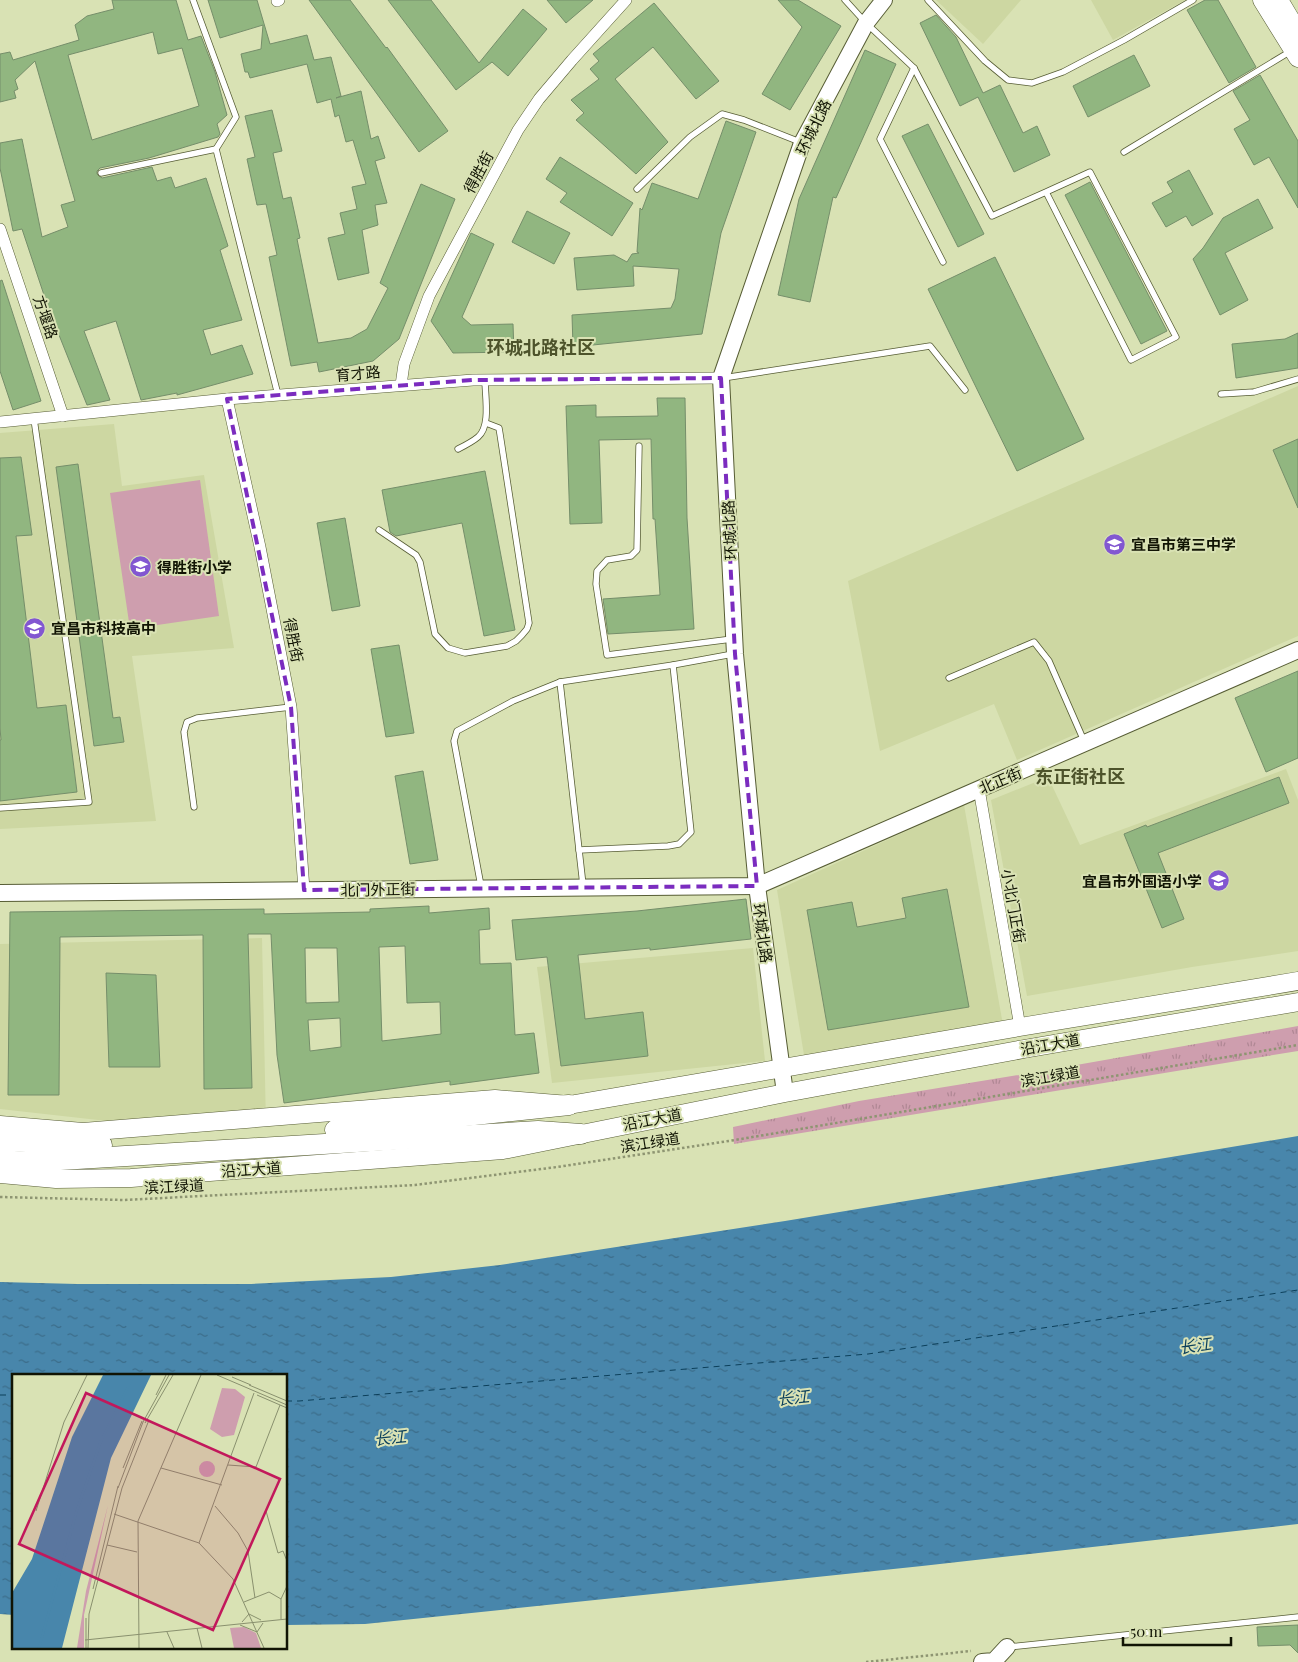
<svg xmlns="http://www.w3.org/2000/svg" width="1298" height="1662" font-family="'Playfair Display','Noto Sans SC',serif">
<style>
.built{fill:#cdd7a2}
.park{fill:url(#park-tufts)}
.pitch{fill:#ce9eae}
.water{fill:url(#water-ripples)}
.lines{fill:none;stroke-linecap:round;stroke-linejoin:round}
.ferry{stroke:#0c405b;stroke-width:1;stroke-dasharray:6 5;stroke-linecap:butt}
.building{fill:#91b680;stroke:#758e6a;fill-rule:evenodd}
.lane-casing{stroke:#575d35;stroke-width:7}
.street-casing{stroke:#575d35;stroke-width:12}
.secondary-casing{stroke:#575d35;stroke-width:18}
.primary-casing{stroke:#575d35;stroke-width:19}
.highway-casing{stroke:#575d35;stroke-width:21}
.path{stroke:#8e9572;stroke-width:2.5;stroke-dasharray:2.5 2.5;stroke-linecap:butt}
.lane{stroke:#fff;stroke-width:5.5}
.street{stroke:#fff;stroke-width:11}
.secondary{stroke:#fff;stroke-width:16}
.primary{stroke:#fff;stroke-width:18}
.highway{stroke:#fff;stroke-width:20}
.marked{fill:none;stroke:#7b2cbf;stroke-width:4;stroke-dasharray:10 6;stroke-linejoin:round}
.labels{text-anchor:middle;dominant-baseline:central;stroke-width:4;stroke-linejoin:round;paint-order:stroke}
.street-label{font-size:15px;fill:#111404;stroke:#d9e2b4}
.poi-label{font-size:15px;font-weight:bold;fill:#111404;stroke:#d9e2b4;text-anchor:start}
.water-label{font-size:16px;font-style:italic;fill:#0c405b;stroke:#d9e2b4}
.quarter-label{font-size:18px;font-weight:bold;fill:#4d532b;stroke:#d9e2b4}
.inset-river{fill:none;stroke:#4886ab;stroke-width:2.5}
.inset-road{fill:none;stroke:#89906e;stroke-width:1}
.view{fill:#c2185b;fill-opacity:0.15;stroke:#c2185b;stroke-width:2.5}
.inset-edge{fill:none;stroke:#111404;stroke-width:2.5}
</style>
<defs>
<pattern id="park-tufts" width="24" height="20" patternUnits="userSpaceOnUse" patternTransform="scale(1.25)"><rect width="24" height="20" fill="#ce9eae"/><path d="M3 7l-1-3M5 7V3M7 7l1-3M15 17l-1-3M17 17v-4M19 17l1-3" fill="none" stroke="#b08794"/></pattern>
<pattern id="water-ripples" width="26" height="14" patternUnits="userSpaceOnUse" patternTransform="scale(1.25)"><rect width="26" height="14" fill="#4886ab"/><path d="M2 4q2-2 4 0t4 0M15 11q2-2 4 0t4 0" fill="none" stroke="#3b6c89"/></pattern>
</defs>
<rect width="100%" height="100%" fill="#d9e2b4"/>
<g class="built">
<polygon points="936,0 1021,0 983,44"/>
<polygon points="1091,0 1185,0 1113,40"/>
<polygon points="1298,386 1298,636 1017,760 994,704 880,751 848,581"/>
<polygon points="114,424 122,486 204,475 234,648 132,656 156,821 0,829 0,433"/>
<polygon points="1286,769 1298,800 1298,951 1192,967 1027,996 991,800 1048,777 1080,845"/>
<polygon points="964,805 1003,1025 804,1055 777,890"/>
<polygon points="262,938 266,1125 116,1122 0,1109 0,944"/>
<polygon points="753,948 765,1061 552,1083 537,967"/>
</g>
<polygon class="park" points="1298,1026 1298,1051 734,1144 733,1127 859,1101 1031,1073"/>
<polygon class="pitch" points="200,480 219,616 130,629 110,493"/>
<polygon class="water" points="1298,1136 1298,1524 922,1566 365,1624 286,1625 286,1376 14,1376 14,1615 0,1614 0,1282 77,1284 251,1284 391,1277 500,1265 785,1221"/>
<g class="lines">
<g class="ferry">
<polyline points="0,1395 14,1395"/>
<polyline points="286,1401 299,1401 868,1354 1298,1290"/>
</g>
</g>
<g class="building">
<path d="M112 0H176L188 40 201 36 215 72 227 115 217 124 220 134 218 137 149 158 100 168 97 171V174L102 178 152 167 157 181 171 177 175 188 206 178 228 246 220 250 242 320 203 330 211 355 242 345 253 374 177 395V393L141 400 116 321 84 331 110 400 87 405 49 310 22 229 13 231 0 168V143L22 139 42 237 68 227 61 205 75 201 35 61 15 80 18 89 14 91 16 98 0 102V54L10 52 13 60 79 40 75 25 87 16 114 9ZM153 32 158 54 182 48 199 106 92 140 68 55Z"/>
<polygon points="208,0 257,0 270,44 307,35 314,60 331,57 341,96 336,98 361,91 371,139 378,136 385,158 375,161 387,203 375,205 378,225 362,230 369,273 338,280 328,238 345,234 340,213 357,209 352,187 366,184 353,140 346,142 339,115 335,117 331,99 317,103 307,64 250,78 248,72 245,72 241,54 261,49 263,25 220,38"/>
<polygon points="309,0 350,0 386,48 387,47 448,131 419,152"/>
<polygon points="388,0 431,0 479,63 523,9 547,29 508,76 492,62 456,90"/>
<polygon points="547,0 593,0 566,23"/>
<polygon points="778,0 798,0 841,26 790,110 762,94 802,27"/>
<polygon points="1205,0 1218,0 1256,67 1229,83 1187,10"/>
<polygon points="654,3 719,81 696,99 653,47 615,79 668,142 636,174 576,120 584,113 571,100 599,79 590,69 599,61 593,54"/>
<polygon points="936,15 956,37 983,93 1000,85 1023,133 1037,126 1050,155 1014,172 978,97 960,106 920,23"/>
<polygon points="865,50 896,64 836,198 833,197 810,302 778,295 799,199"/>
<polygon points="1134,55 1150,86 1088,117 1073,86"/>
<polygon points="1260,75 1298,141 1298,208 1269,157 1254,165 1234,129 1250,120 1233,91"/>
<polygon points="272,110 282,151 273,153 283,199 291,197 300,238 297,239 318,343 351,338 367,329 388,288 380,283 421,184 455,199 399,339 373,361 319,372 317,362 291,366 269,257 277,255 266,204 257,205 247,159 255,157 245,116"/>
<polygon points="726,121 756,132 721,233 702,334 573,347 572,315 671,308 675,299 679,269 633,266 634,286 577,290 574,258 614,255 627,262 632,254 639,253 637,252 640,208 642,210 652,183 698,199"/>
<polygon points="928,124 984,234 958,247 902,136"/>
<polygon points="560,157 633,203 612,236 560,202 567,193 546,179"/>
<polygon points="1189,170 1213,214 1192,226 1186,216 1166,227 1152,203 1173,192 1167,182"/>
<polygon points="1090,182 1167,331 1141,344 1065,195"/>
<polygon points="1258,199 1273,228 1225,253 1248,300 1220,315 1193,259 1203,248 1223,218"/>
<polygon points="527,211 570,233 554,264 512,242"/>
<polygon points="471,233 494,244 462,317 471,325 513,324 514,352 453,353 431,321"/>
<polygon points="995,257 1084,439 1017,471 928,289"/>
<polygon points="2,280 41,401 13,410 0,371 0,281"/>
<polygon points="1298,333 1298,368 1236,378 1232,344 1285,339"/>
<polygon points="657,398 685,398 687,518 694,629 608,634 603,599 660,595 655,519 653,519 651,439 599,440 602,523 570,524 566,406 596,405 596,417 658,416"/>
<polygon points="1298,439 1298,508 1273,450"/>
<polygon points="21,457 32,535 16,536 37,708 66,705 77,792 0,801 0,740 1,740 0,728 0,458"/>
<polygon points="78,464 113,718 120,717 124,742 94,746 56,467"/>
<polygon points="485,471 515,630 484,636 462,523 396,536 390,532 382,490"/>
<polygon points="345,518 360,606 332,611 317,523"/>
<polygon points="399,645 414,733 386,737 371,649"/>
<polygon points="1298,671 1298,758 1266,772 1235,698"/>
<polygon points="423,771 438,860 410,864 395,776"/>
<polygon points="1279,777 1289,803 1158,853 1184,919 1162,928 1124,834 1146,825 1147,827"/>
<polygon points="947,889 969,1007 828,1030 807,910 852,902 857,927 906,918 902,898"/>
<polygon points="746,899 751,939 650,950 650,948 578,955 585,1019 643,1012 648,1056 561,1066 547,957 516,960 512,920 637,911"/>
<path d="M429 906V913L489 908 490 929 479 930 480 964 511 963 515 1035 534 1033 539 1073 450 1085V1081L284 1103 277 1055 271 934H248L252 1088 204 1089 203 935 60 937 59 1095H8L10 912 264 909V914L370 912V909ZM405 946 407 1003 440 1002 441 1034 382 1041 379 947ZM305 948H337L339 1002 306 1003ZM340 1018 341 1047 310 1051 308 1020Z"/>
<polygon points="106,973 156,975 160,1067 109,1067"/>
<polygon points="1298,1625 1298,1653 1290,1645 1258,1646 1257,1627"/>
</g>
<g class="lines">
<defs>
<g id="lane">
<polyline points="193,0 236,117 216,149"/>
<polyline points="845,0 866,23 914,68 992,216 1046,192 1131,360 1176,337 1090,172 1046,192"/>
<polyline points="928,0 985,61 1008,80 1032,83 1063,72 1124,40 1193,0"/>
<polyline points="914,68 880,139 943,262"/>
<polyline points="1124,152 1291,51"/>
<polyline points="101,173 216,149 278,395"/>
<polyline points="637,189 690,137 722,114 744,120 800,142"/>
<polyline points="723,378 930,346 965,390"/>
<polyline points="1221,394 1254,392 1298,379"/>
<polyline points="639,446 637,550 631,556 607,560 597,571 596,584 607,655 732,639"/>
<path d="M458 449C464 446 472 442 478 437 491 426 485 396 485 380"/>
<polyline points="379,530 416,555 420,562 435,634 448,648 465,653 507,646 516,641 522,635 527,629 529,623 500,434 499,428 486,423"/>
<polyline points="949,678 1034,642 1049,661 1084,741"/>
<polyline points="560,682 583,885"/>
<polyline points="194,807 184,732 187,722 197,718 291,707"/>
<polyline points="0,808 89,802 34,419"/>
<polyline points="579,850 668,846 679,844 691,832 673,665"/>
<polyline points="481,886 454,741 457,731 513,701 560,682 673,665 733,654"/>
<polyline points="1009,1647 1298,1617"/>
</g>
<g id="street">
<polyline points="277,1 279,0"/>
<polyline points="0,229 63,416"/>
<polyline points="401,385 404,364 429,296 518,130 539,99 572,60 626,0"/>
<polyline points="227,399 260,547 291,707 304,890"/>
<polyline points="0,422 227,399 473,380 721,378"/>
<polyline points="979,789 1020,1027"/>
</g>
<g id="secondary">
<polyline points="0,893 757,886 1298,650"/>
<polyline points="785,1093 757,886 735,654 721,378 802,143 866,23 884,0"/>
<polyline points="982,1662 994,1661 1007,1647"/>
</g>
<g id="primary">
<polyline points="1262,0 1298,58"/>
<polyline points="1279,0 1298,32"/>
<polyline points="0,1125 83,1132 495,1099 569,1105 1020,1027 1298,981"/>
<polyline points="0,1174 56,1179 131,1178 503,1150 785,1093 1024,1049 1298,1002"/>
</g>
<g id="highway">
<polyline points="335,1130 569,1105"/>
<polyline points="0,1141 102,1145"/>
<polyline points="0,1160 27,1162 538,1131 581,1134"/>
</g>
</defs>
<use href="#lane" class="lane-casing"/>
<use href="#street" class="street-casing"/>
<use href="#secondary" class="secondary-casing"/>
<use href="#primary" class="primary-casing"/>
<use href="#highway" class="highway-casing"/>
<g class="path">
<polyline points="0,1197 124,1200 415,1185 557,1167 735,1140 1298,1045"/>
<polyline points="866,1662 971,1651"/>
</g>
<use href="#lane" class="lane"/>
<use href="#street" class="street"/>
<use href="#secondary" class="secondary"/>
<use href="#primary" class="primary"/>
<use href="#highway" class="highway"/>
</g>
<path class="marked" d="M721 378 735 654 757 886 304 890 291 707 227 399 473 380Z"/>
<defs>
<symbol id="school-disc" viewBox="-11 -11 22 22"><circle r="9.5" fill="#8257d1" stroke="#d9e2b4"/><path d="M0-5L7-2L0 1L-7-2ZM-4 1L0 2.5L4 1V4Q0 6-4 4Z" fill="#fff"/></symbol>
</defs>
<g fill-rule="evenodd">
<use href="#school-disc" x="1102" y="532" width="25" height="25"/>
<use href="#school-disc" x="128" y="554" width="25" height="25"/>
<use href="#school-disc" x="22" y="616" width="25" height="25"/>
<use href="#school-disc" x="1206" y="868" width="25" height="25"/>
</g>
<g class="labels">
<g class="street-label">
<text transform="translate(813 127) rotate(-64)">环城北路</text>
<text transform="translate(478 172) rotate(-62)">得胜街</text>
<text transform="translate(46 317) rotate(71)">方堰路</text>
<text transform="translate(358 373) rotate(-5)">育才路</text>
<text transform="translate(729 530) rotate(-93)">环城北路</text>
<text transform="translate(294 640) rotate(79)">得胜街</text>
<text transform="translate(1000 780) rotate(-23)">北正街</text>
<text transform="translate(378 889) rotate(-1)">北门外正街</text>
<text transform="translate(1014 906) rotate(80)">小北门正街</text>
<text transform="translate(763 933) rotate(82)">环城北路</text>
<text transform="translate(1050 1044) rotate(-10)">沿江大道</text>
<text transform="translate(1050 1076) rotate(-10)">滨江绿道</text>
<text transform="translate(652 1119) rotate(-11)">沿江大道</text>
<text transform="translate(650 1142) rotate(-9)">滨江绿道</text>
<text transform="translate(251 1169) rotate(-4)">沿江大道</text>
<text transform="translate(174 1186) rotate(-3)">滨江绿道</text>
</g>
<g class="poi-label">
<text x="1131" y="544">宜昌市第三中学</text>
<text x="157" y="567">得胜街小学</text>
<text x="51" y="628">宜昌市科技高中</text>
<text x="1202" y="881" text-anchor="end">宜昌市外国语小学</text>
</g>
<g class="water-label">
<text transform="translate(1195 1345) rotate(-8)">长江</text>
<text transform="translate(793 1397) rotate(-6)">长江</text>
<text transform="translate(390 1437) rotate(-6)">长江</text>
</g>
<g class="quarter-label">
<text x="541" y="347">环城北路社区</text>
<text x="1080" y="776">东正街社区</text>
</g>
</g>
<g transform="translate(12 1374)">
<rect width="275" height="275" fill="#d9e2b4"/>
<path d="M96 131 72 241V274H65L74 217ZM232 253 244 259 249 274H222L218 254Z" fill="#ce9eae"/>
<path d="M210 14 223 15 233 23 222 61 210 63 198 55ZM187 95a8 8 0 1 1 16 0a8 8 0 1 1-16 0Z" fill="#ce9eae"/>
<path d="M91 1H139L99 84 50 274H0V219L20 185 60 63Z" fill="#4886ab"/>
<path class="inset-river" d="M27 274 65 136 89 67 122 1"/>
<path class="inset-road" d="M205 1 275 31M220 3 239 11M237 11 275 27M144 21 154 1M245 21 275 34M133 49 161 1M216 91 244 93 268 31M111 94 130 47M149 94 210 111M106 114 131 48 157 1M203 132 226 159 236 177 243 224M24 137 52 48 75 1M254 137 266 179 271 177 275 187M102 140 187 169 221 205 252 274M187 169 242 19M95 171 125 178M81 215 106 112M232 228 257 218 269 225M269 245V225L275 212M230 248 237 240 249 246M228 251 245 258 251 249M185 254 190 274M155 258 162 274M73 266 275 245M74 274V244M76 274 77 240 110 114 137 46M127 274 126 147 189 1"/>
<path class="view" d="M74 19 268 105 201 256 7 170Z"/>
<rect width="275" height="275" class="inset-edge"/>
</g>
<path d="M1123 1637v8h108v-8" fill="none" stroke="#111404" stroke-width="2.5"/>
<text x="1130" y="1637" font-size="15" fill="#111404" stroke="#d9e2b4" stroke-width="4" paint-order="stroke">50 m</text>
</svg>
